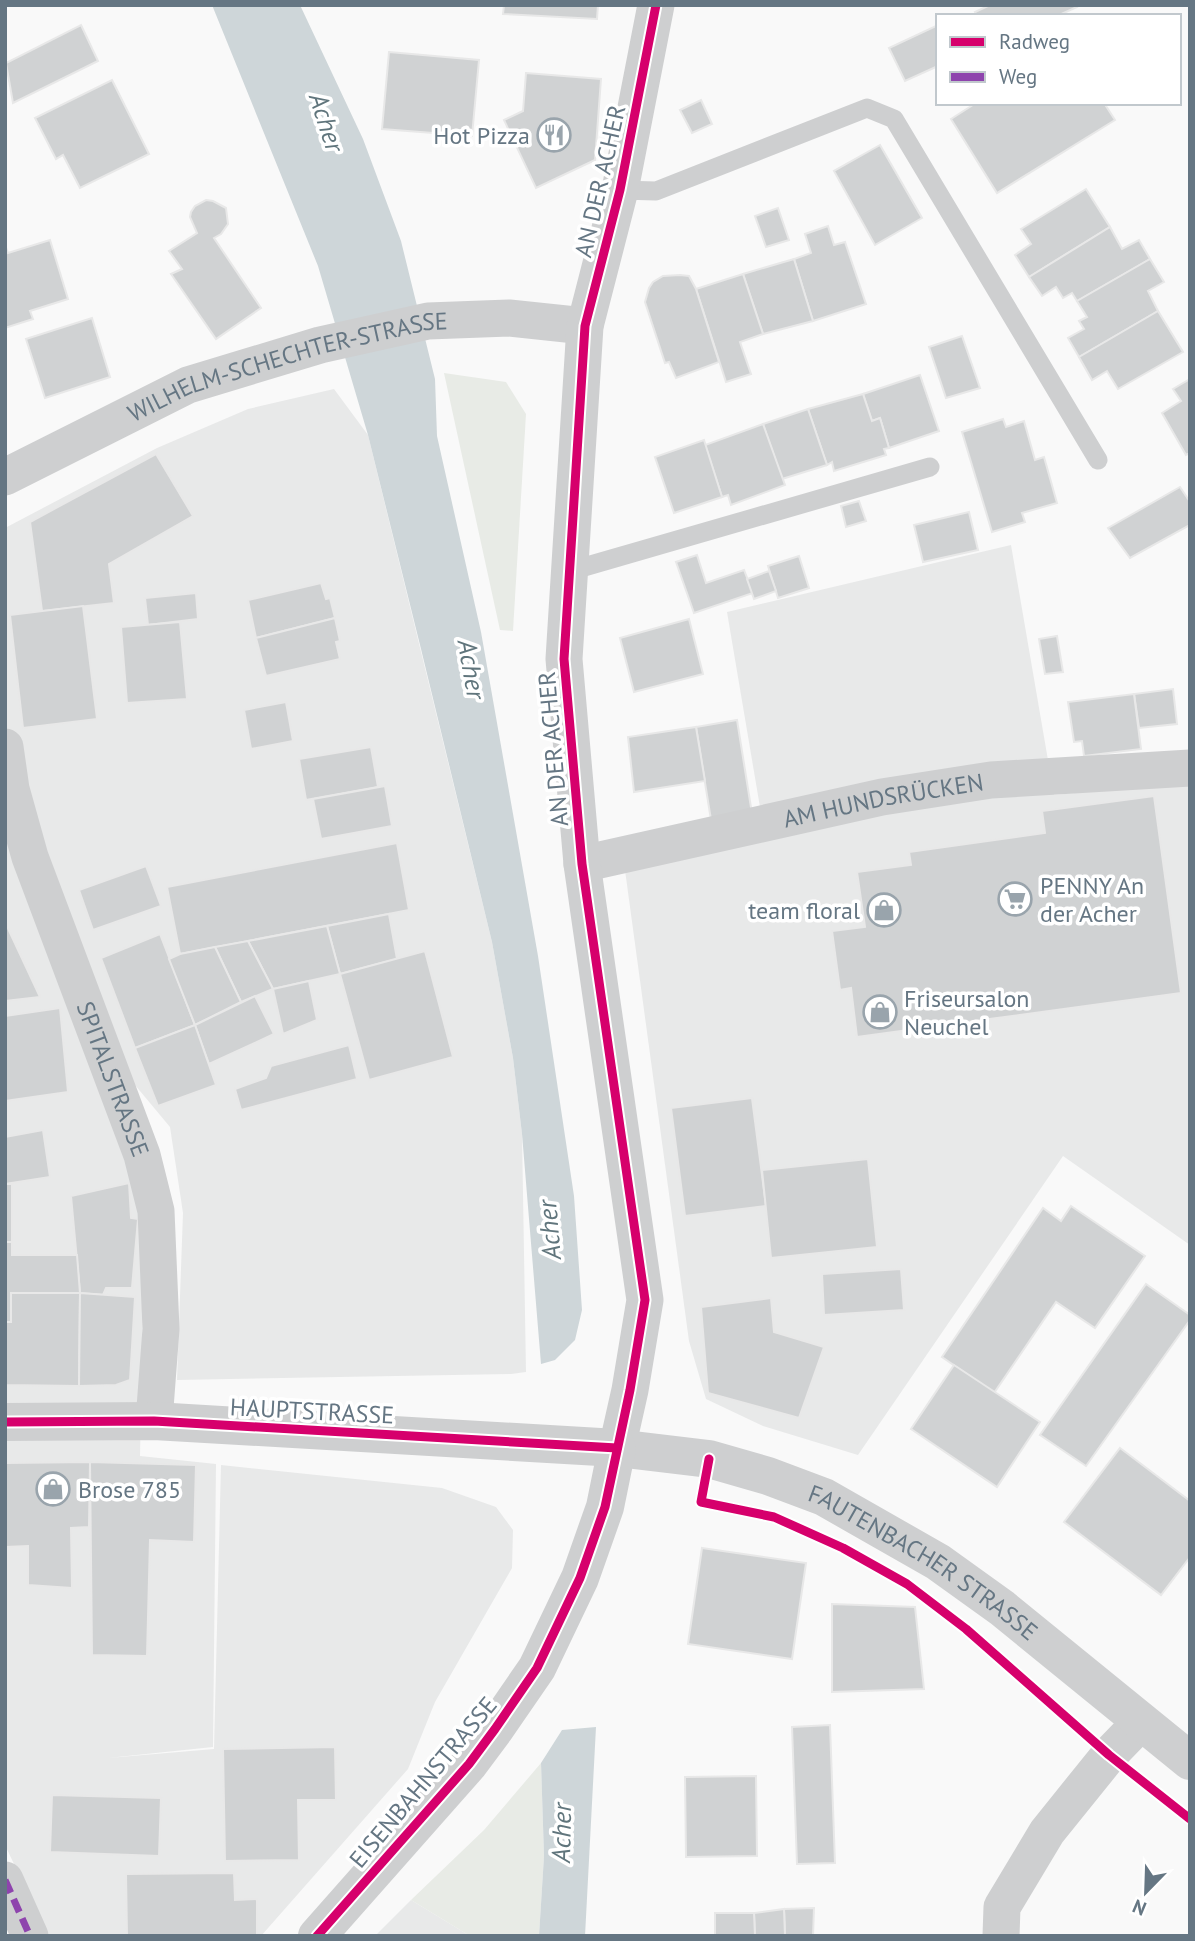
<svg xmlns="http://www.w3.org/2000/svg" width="1195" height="1941" font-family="'PT Sans',sans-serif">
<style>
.built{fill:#e8e9e9}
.grass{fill:#e8ebe6}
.water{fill:#ced6d9}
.building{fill:#d0d2d3;stroke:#e8e8e8;stroke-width:2}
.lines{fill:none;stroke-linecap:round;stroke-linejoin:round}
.service{stroke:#cecfd0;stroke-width:19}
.minor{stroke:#cecfd0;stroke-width:37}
.tertiary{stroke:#cecfd0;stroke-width:38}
.quiet{stroke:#8e44ad;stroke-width:7;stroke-dasharray:14 7;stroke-linecap:butt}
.cycleway-casing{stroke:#fff;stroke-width:13}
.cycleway{stroke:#d6006c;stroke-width:9}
.labels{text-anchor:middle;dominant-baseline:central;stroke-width:7;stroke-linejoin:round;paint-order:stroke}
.poi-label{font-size:24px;fill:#657683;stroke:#fff;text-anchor:start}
.street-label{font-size:24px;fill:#657683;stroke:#fff}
.water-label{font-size:26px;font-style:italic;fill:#60757c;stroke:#fff}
</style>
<rect width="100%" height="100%" fill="#f9f9f9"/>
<g class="built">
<polygon points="334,389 368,435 492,942 513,1058 522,1134 526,1372 511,1374 177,1380 183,1213 170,1127 130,1079 146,1136 140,1456 216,1464 213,1747 108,1758 214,1749 221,1465 442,1488 496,1507 513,1530 512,1568 435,1702 408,1769 261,1936 48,1936 5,1845 5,528 157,448 248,409"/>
<polygon points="1011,545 1054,795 1190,782 1190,1245 1063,1156 858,1455 763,1426 706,1399 689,1341 622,848 762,819 727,612"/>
<polygon points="411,1900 470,1936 375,1936"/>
</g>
<g class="grass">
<polygon points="444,373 506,382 526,414 513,631 500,630"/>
<polygon points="541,1763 544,1856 539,1936 470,1936 411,1900 484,1830"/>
</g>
<g class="water">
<polygon points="212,5 300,5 363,139 401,241 435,379 437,436 481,632 538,956 574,1196 582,1310 575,1340 555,1360 541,1364 522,1134 513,1058 492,942 421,649 368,435 318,266"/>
<polygon points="596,1727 585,1936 539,1936 544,1856 541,1763 562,1730"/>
</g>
<g class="building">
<polygon points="504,5 598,5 597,19 503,14"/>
<polygon points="990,5 1076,5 1077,7 1057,16 977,16 975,12"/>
<polygon points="81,25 98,61 13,103 6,63"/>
<polygon points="938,25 938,66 905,81 889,48"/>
<polygon points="389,52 479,60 472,136 382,129"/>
<polygon points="526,73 601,79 595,160 536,188 504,120 523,111"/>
<polygon points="112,80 149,154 80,188 63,155 56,159 35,118"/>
<polygon points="701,100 712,124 692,133 680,110"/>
<polygon points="976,103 1104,103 1115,120 997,193 951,119"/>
<polygon points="880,145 922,218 875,245 834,171"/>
<polygon points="1086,189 1110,227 1029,277 1015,255 1031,244 1021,229"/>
<polygon points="206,200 213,201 226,208 228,224 221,234 214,238 261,308 216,339 171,274 182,269 169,251 197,233 190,217 191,212 195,206"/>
<polygon points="778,208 789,240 766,247 755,216"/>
<polygon points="828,226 834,245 845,242 866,304 813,321 794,259 811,253 805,234"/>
<polygon points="1110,227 1122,249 1139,240 1150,259 1077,301 1072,293 1063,298 1056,287 1042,296 1029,277"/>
<polygon points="50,240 68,299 30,311 33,319 5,328 5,245 8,253"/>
<polygon points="794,259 813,321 763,334 743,274"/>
<polygon points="1150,259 1164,282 1148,291 1158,311 1079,357 1068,338 1084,329 1079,321 1087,317 1077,301"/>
<polygon points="743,274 763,334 740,342 751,374 726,382 696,289"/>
<polygon points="680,275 689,276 696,289 719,362 676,378 669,362 665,363 645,302 649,288 653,282 663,276"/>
<polygon points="1158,311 1183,352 1118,389 1107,371 1092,380 1079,357"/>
<polygon points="92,318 110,377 45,398 26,339"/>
<polygon points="962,336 980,388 946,398 929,347"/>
<polygon points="920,375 939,431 889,448 880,418 872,421 863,394"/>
<polygon points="1190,379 1190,453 1186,455 1162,413 1181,401 1173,389"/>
<polygon points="863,394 872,421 880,418 889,448 884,449 886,455 834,471 832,462 827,465 808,409"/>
<polygon points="808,409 827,465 782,479 763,424"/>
<polygon points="1003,419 1006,427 1024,421 1035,460 1044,457 1057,503 1022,513 1025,522 992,532 962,432"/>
<polygon points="763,424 785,485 731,505 728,495 722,497 705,445"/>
<polygon points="704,440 722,497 674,513 655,457"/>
<polygon points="156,454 193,516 109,564 114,603 42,611 30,522"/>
<polygon points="1180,487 1190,502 1190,525 1130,558 1108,528"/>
<polygon points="859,501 866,521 846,527 841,506"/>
<polygon points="969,512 978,550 923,562 914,525"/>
<polygon points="697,555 706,583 744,570 753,593 694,613 676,562"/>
<polygon points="799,556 809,588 778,598 768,566"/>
<polygon points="769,571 776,591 754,599 747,579"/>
<polygon points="321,583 326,599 330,598 335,618 256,638 248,600"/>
<polygon points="196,593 198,619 148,625 145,598"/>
<polygon points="83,606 97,719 23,728 10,615"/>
<polygon points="335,618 340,641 336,642 340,659 266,676 256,638"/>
<polygon points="689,619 703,674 634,692 620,638"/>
<polygon points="180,622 187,699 127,703 121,627"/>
<polygon points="1057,636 1063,672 1045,674 1039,639"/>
<polygon points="1173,689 1177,724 1139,728 1134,694"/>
<polygon points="1134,694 1141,749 1084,756 1082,741 1074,742 1068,702"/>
<polygon points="286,702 293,741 251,749 244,710"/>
<polygon points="737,720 753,820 712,826 696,727"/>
<polygon points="696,727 705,781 634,792 628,737"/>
<polygon points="371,747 378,787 306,800 299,759"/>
<polygon points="385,786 392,826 321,839 313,799"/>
<polygon points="1154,796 1181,993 857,1037 851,988 840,990 832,931 865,927 857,872 911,865 909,852 1045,833 1042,811"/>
<polygon points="397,843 409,910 180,954 167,887"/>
<polygon points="146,866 161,906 93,930 79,890"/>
<polygon points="389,914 397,959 340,974 327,926"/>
<polygon points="5,922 40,997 5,1001"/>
<polygon points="327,926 340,974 273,989 248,941"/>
<polygon points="160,934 195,1025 135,1048 101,958"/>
<polygon points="248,941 273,989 241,1002 215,947"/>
<polygon points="215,947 241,1002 195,1025 169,959 180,954"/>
<polygon points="425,951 453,1057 369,1080 340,974"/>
<polygon points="309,981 317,1020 283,1034 273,989"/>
<polygon points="255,996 274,1034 209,1064 195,1025"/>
<polygon points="60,1008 68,1092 5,1101 5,1016"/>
<polygon points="195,1025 216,1085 158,1106 135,1048"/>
<polygon points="349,1045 357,1079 241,1110 235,1089 266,1078 271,1066"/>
<polygon points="752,1098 766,1206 685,1216 671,1108"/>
<polygon points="43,1130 50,1177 5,1184 5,1137"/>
<polygon points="868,1159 877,1247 771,1258 762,1170"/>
<polygon points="129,1183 131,1218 138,1219 132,1288 106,1288 103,1295 80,1293 71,1196"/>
<rect x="5" y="1184" width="7" height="58"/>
<polygon points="1071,1206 1145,1256 1095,1328 1056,1302 994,1393 942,1357 1043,1208 1061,1221"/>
<polygon points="5,1242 12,1242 12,1255 77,1255 80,1293 11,1293 11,1322 5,1322"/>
<polygon points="901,1269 904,1310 824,1315 822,1274"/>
<polygon points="1146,1284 1190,1315 1190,1320 1086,1466 1040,1435"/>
<polygon points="11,1293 80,1293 79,1386 5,1385 5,1322 11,1322"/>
<polygon points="80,1293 135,1297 130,1380 116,1385 79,1386"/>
<polygon points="771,1298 774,1332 824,1347 799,1418 708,1393 701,1307"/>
<polygon points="954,1365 1040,1422 997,1487 911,1429"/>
<polygon points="1120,1448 1190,1501 1190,1557 1161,1595 1064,1522"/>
<polygon points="90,1462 196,1465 194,1542 150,1540 147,1656 92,1655"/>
<polygon points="90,1462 89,1527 71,1528 72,1588 28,1585 28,1546 5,1547 5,1463"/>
<polygon points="702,1548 806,1563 792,1659 688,1644"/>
<polygon points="832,1604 915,1607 924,1689 832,1692"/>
<polygon points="830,1725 835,1863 797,1864 792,1727"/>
<polygon points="335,1747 336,1800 298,1800 299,1860 225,1861 223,1749"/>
<polygon points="756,1776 757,1856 686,1857 685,1777"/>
<polygon points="52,1795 161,1798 159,1856 50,1852"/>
<polygon points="234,1873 235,1900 257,1899 257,1936 127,1936 126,1874"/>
<polygon points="814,1908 813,1936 785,1936 784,1909"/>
<polygon points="784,1909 785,1936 755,1936 754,1913"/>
<polygon points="715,1913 754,1913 755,1936 715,1936"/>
</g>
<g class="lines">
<g class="service">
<polyline points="620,190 656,191 867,108 894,119 1098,460"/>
<polyline points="570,571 930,467"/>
</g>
<g class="minor">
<path id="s1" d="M5 477 188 385 320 345 428 321 509 318 585 326"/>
<path id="s2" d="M5 747 11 789 30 857 142 1155 156 1211 161 1329 154 1421"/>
<path id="s3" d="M582 864 882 797 991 780 1190 768"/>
<polyline points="617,1448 630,1390 645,1300 582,864 564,659 585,326 620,190 656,5"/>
<polyline points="5,1880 30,1936"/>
<polyline points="1001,1936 1002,1907 1047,1832 1109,1755 1141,1722"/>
</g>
<g class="tertiary">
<path id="s4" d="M5 1422 154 1421 617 1448 709 1459 768 1476 824 1497 938 1562 1002 1608 1190 1761"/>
<polyline points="317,1936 469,1764 495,1729 537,1668 580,1578 605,1507 617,1448"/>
</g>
<polyline class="quiet" points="5,1880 30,1936"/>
<defs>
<g id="cycleway">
<polyline points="5,1422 154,1421 617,1448"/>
<polyline points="709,1459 701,1502 774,1517 843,1548 907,1584 966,1629 1109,1755 1190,1819"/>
<polyline points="317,1936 469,1764 495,1729 537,1668 580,1578 605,1507 630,1390 645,1300 582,864 564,659 585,326 620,190 656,5"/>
</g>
</defs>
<use href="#cycleway" class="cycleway-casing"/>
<use href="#cycleway" class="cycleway"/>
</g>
<defs>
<symbol id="restaurant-ring" viewBox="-11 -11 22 22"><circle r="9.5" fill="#fff" stroke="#99a4ac" stroke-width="1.5"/><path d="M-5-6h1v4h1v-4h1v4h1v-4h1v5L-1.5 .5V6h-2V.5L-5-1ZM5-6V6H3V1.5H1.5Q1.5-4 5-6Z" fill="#99a4ac"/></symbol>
<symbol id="supermarket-ring" viewBox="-11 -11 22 22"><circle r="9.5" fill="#fff" stroke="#99a4ac" stroke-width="1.5"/><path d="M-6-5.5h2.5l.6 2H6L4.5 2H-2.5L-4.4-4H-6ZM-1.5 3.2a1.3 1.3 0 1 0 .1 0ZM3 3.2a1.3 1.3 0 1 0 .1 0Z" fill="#99a4ac"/></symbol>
<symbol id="shop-ring" viewBox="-11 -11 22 22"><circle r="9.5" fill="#fff" stroke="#99a4ac" stroke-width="1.5"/><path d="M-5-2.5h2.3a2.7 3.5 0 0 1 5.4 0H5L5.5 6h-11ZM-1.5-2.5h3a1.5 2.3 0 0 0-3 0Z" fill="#99a4ac"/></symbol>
</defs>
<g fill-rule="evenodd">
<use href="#restaurant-ring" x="535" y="116" width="38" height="38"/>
<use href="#supermarket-ring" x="996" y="880" width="38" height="38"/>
<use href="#shop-ring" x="865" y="891" width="38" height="38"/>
<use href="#shop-ring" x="861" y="993" width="38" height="38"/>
<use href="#shop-ring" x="34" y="1470" width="38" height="38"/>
</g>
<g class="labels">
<g class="poi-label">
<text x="530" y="135" text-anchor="end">Hot Pizza</text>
<text x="1040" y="885">PENNY An<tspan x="1040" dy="28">der Acher</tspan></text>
<text x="860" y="910" text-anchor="end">team floral</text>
<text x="904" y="998">Friseursalon<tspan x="904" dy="28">Neuchel</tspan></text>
<text x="78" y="1489">Brose 785</text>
</g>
<g class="street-label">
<text transform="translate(600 181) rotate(-77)">AN DER ACHER</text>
<text stroke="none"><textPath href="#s1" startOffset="306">WILHELM-SCHECHTER-STRASSE</textPath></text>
<text transform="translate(553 749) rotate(-95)">AN DER ACHER</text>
<text stroke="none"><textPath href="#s3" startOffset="308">AM HUNDSRÜCKEN</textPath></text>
<text stroke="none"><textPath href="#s2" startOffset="350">SPITALSTRASSE</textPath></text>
<text transform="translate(312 1411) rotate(3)">HAUPTSTRASSE</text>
<text stroke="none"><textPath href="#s4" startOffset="945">FAUTENBACHER STRASSE</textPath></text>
<text transform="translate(423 1782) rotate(-50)">EISENBAHNSTRASSE</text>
</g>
<g class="water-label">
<text transform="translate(327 122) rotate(72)">Acher</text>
<text transform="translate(472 669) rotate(80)">Acher</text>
<text transform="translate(549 1230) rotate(-95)">Acher</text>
<text transform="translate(561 1833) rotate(-89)">Acher</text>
</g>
</g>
<rect width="1195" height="1941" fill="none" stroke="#657683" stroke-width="14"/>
<rect x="936" y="14" width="245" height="91" fill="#ffffff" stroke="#c1c8cd" stroke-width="2"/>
<rect x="950" y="37" width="35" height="10" fill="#d6006c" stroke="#c1c8cd" stroke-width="2"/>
<text x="999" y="49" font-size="21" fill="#657683">Radweg</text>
<rect x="950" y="72" width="35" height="10" fill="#8e44ad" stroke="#c1c8cd" stroke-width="2"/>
<text x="999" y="84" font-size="21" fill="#657683">Weg</text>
<g transform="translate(1146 1892) rotate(203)" stroke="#ffffff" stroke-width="5" paint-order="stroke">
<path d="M0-5L12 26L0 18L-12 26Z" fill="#657683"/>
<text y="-10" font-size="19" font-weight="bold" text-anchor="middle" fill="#657683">N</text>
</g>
</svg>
